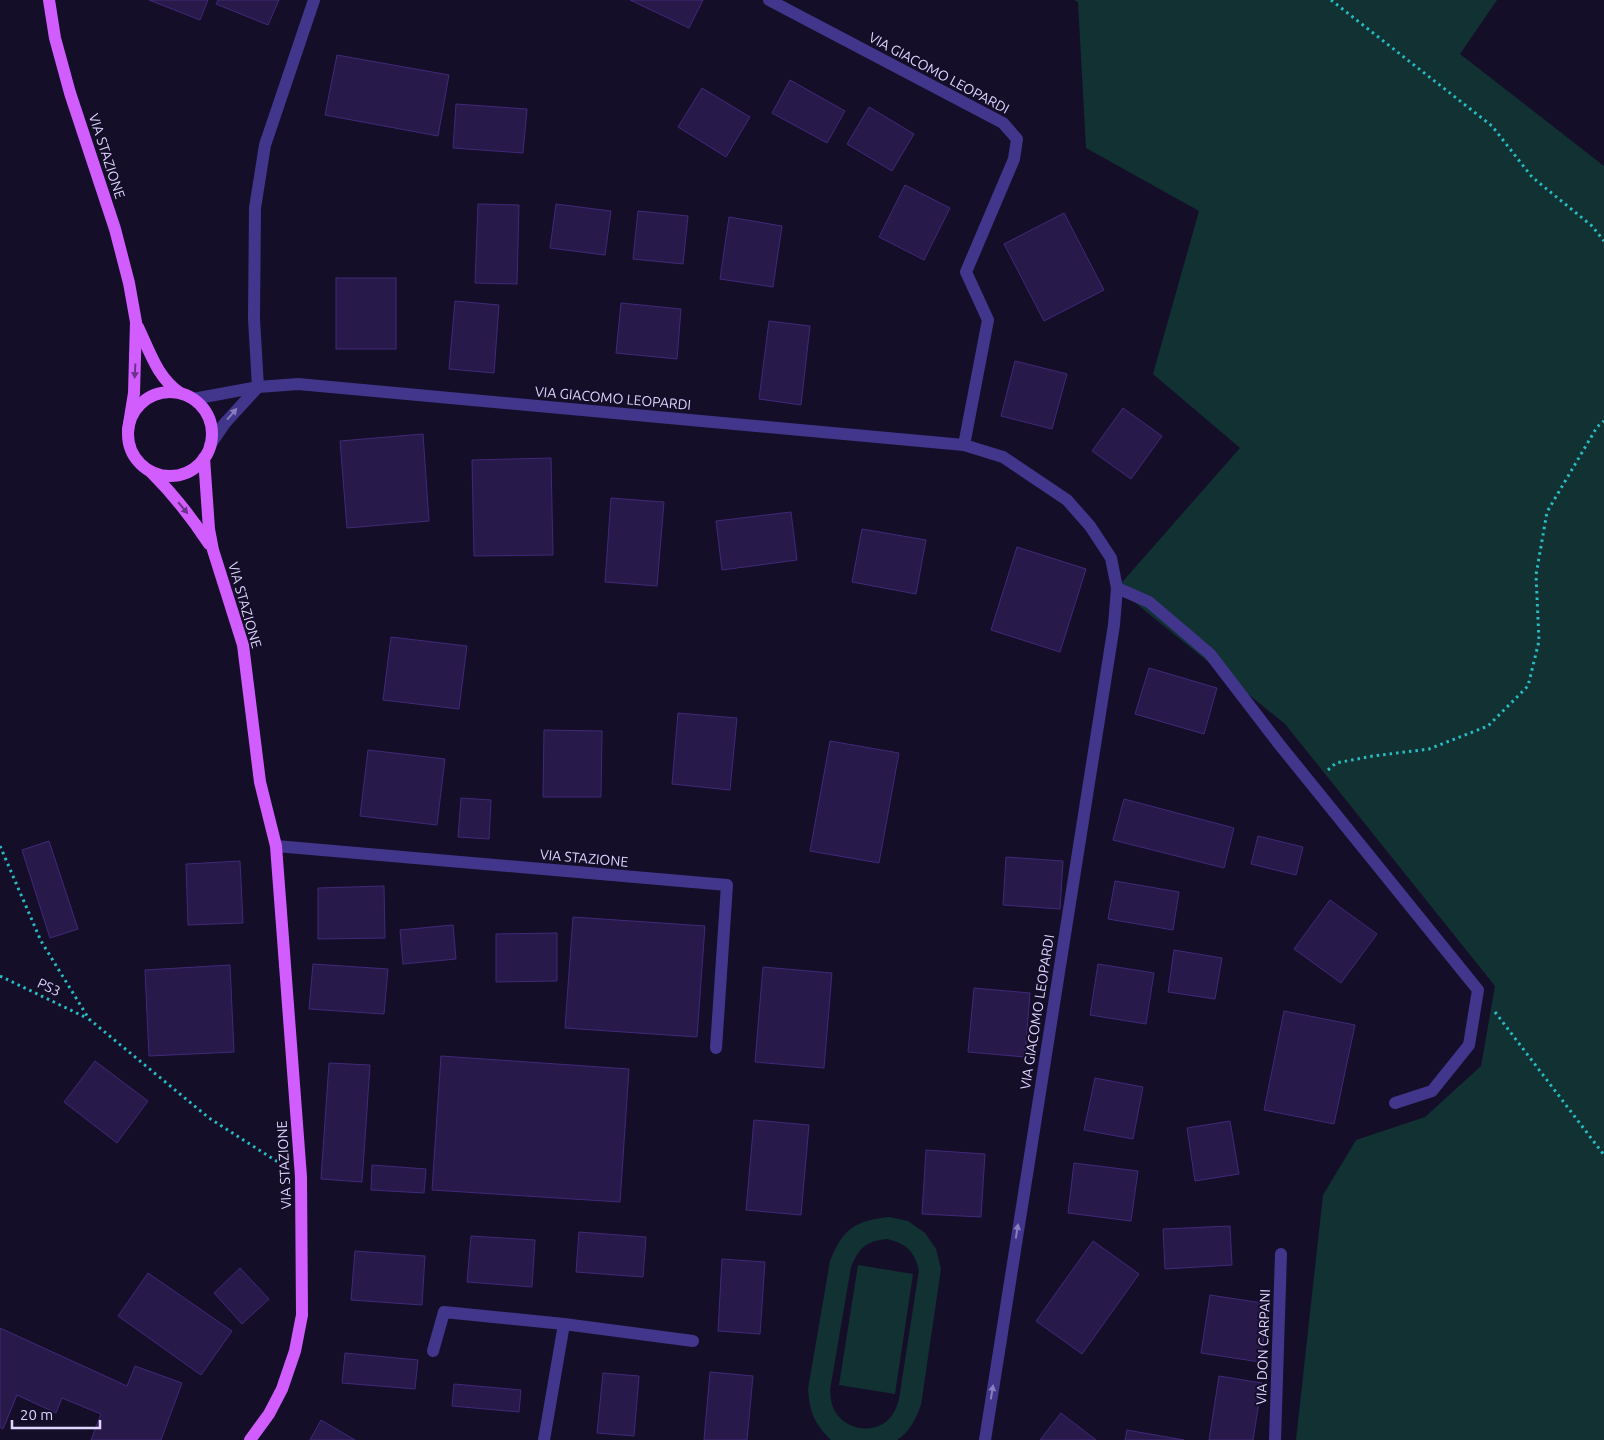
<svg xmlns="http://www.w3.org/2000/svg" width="1604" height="1440" font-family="Ubuntu,sans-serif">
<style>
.green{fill:#113133;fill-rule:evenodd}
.building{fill:#28194b;stroke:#402979}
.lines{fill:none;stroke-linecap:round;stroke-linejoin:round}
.path{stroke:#26bdc3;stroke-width:3;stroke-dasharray:2.5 4;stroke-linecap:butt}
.minor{stroke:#41368b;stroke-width:12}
.major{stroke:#d25dff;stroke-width:12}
.oneway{fill:#6a3289}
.oneway2{fill:#887ebf}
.labels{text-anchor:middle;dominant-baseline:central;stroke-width:4;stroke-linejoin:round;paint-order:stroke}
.street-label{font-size:14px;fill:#dfd6ff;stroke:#150e29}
</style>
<rect width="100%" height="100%" fill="#150e29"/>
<g class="green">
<polygon points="1074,0 1497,0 1460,54 1604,166 1604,1440 1296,1440 1323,1195 1356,1140 1425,1117 1481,1066 1495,986 1285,724 1117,588 1240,448 1153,374 1199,211 1086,148 1078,2"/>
<path d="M889 1217 908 1221 925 1233 936 1249 941 1269 921 1405C916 1418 910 1432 897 1440H831C814 1423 810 1413 808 1389L830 1261C843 1229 854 1221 889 1217ZM887 1239C907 1244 914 1251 919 1270L899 1399C897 1407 894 1414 888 1420 873 1434 847 1430 836 1413 831 1406 831 1398 830 1390L851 1267C859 1248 866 1241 887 1239Z"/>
<polygon points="858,1265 913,1274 895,1394 839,1385"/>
</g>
<g class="building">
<polygon points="149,0 208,0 200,20"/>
<polygon points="218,0 279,0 268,25 216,4"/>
<polygon points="630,0 703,0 689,28"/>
<polygon points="337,55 449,75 438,136 325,115"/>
<polygon points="790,80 845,111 827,143 772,113"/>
<polygon points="702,88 750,117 726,157 678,127"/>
<polygon points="456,104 527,109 523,153 453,148"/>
<polygon points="869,107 914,134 892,171 847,144"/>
<polygon points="905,185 950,208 924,260 879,237"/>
<polygon points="478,204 519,205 517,284 475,283"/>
<polygon points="556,204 611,211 605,255 550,248"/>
<polygon points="638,211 688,216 683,264 633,259"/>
<polygon points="1064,213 1104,290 1044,321 1004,244"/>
<polygon points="729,217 782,226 773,287 720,279"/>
<rect x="336" y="278" width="60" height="71"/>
<polygon points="455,301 499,305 494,373 449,369"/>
<polygon points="621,303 681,309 677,359 616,353"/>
<polygon points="769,321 810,326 801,405 759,399"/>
<polygon points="1015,361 1067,374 1052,429 1001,416"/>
<polygon points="1123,408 1162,436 1131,479 1092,451"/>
<polygon points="423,434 429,521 347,528 340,441"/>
<polygon points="551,458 553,555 474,556 472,460"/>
<polygon points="611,498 664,502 657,586 605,582"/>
<polygon points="791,512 797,560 722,570 716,521"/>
<polygon points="862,529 926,540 916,594 852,582"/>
<polygon points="1017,547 1086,569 1060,652 991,630"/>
<polygon points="391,637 467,646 459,709 383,700"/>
<polygon points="1149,668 1217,688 1204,734 1135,714"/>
<polygon points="678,713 737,718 730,790 672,784"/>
<polygon points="544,730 602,731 601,797 543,797"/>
<polygon points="830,741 899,753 879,863 810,851"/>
<polygon points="368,750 445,759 437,825 360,816"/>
<polygon points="461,798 491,800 489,839 458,837"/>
<polygon points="1124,799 1234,828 1224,868 1113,840"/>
<polygon points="1258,836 1303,847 1296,875 1251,864"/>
<polygon points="49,841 78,929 50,938 22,850"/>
<polygon points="1006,857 1063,861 1060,909 1003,905"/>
<polygon points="240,861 243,923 188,925 186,864"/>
<polygon points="1115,881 1179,892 1173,930 1108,919"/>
<polygon points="384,886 385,938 318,939 318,888"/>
<polygon points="1330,900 1377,934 1341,983 1294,949"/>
<polygon points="573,917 705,926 697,1037 565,1028"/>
<polygon points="453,925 456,959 403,964 400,930"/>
<polygon points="557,933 557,981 496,982 496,934"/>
<polygon points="1174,950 1222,958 1215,999 1168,992"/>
<polygon points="313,964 388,969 384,1014 309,1009"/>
<polygon points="1098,964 1154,973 1146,1024 1090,1015"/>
<polygon points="230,965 234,1052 149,1056 145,970"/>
<polygon points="763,967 832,973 824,1068 755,1062"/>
<polygon points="974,988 1030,993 1025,1057 968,1052"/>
<polygon points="1284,1011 1355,1025 1334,1124 1264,1110"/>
<polygon points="441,1056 629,1069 620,1202 432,1190"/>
<polygon points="95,1061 148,1101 117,1143 64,1102"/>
<polygon points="329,1063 370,1065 362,1182 321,1179"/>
<polygon points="1095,1078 1143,1087 1133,1139 1084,1130"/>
<polygon points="754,1120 809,1125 801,1215 746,1210"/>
<polygon points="1230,1121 1239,1174 1195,1181 1187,1128"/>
<polygon points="926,1150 985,1154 981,1217 922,1214"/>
<polygon points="1074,1163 1138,1171 1131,1221 1068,1213"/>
<polygon points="372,1165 426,1169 424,1193 371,1190"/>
<polygon points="1230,1226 1232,1265 1165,1269 1163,1229"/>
<polygon points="579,1232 646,1237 643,1277 576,1272"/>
<polygon points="471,1236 535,1240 532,1287 467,1282"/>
<polygon points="1093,1241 1139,1274 1082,1354 1036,1321"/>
<polygon points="355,1251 425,1256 422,1305 351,1300"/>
<polygon points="722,1259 765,1262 760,1334 718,1331"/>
<polygon points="240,1268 269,1299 242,1324 214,1293"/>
<polygon points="148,1273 232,1331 201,1375 118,1316"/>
<polygon points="1210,1295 1269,1304 1260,1362 1201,1353"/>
<polygon points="0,1328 127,1386 135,1366 182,1383 161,1440 91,1440 101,1414 62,1398 56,1413 17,1395 3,1429 0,1427"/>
<polygon points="345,1353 418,1360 415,1389 342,1383"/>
<polygon points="710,1372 753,1376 747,1440 704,1440"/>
<polygon points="603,1373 639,1376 634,1436 597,1433"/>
<polygon points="1219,1376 1262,1383 1253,1440 1209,1440"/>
<polygon points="454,1384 521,1390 519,1412 452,1406"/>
<polygon points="1061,1413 1096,1440 1040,1440"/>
<polygon points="321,1420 355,1440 310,1440"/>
<polygon points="1127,1430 1184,1440 1125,1440"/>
</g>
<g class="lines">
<g class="path">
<polyline points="1331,0 1492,126 1532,177 1592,226 1604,241"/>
<polyline points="1328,770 1336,763 1373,756 1429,749 1488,726 1528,686 1539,641 1536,575 1547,512 1597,427 1604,421"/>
<polyline points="0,846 41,941 89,1019 209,1118 278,1162"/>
<polyline points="0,976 87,1018"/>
<polyline points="1495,1012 1604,1155"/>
</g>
<g class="minor">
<polyline points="769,0 1003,123 1017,139 1014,159 966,272 988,320 964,445"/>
<polyline points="258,387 254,319 255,208 265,145 314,0"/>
<polyline points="193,399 258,387 298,384 964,445 1003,457 1067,500 1090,526 1111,558 1117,588 1114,625 985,1440"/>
<polyline points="210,445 225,423 258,387"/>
<polyline points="1117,588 1149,602 1210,654 1279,744 1478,990 1469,1045 1432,1091 1395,1103"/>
<polyline points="276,846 727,885 716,1048"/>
<polyline points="433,1351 444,1312 564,1324"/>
<polyline points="544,1440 564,1324 693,1341"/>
<polyline points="1275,1440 1281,1254"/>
</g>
<g class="major">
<polyline points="49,0 55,38 70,93 115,229 129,283 136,322 134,393 128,430"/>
<path d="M138 327C150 352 157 377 180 393"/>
<circle cx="170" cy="434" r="42"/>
<polyline points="204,458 209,529 213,550 243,645 260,782 276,846 301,1177 302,1315 295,1351 282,1389 269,1414 250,1440"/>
<path d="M151 472C173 494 192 518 209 544"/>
</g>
</g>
<defs><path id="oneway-solid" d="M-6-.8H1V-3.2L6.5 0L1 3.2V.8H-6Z" transform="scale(1.25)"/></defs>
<g class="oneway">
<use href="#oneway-solid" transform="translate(135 371) rotate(93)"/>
<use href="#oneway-solid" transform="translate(183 508) rotate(50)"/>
</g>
<g class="oneway2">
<use href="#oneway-solid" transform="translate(232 414) rotate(-49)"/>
<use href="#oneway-solid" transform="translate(1017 1231) rotate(-81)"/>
<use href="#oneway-solid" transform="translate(992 1392) rotate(-81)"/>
</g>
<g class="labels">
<g class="street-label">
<text transform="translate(939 73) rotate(28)">VIA GIACOMO LEOPARDI</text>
<text transform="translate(107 156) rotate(72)">VIA STAZIONE</text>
<text transform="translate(613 398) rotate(5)">VIA GIACOMO LEOPARDI</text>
<text transform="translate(245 605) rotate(74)">VIA STAZIONE</text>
<text transform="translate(584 858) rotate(5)">VIA STAZIONE</text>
<text transform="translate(49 987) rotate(25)">PS3</text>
<text transform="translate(1037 1012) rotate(-81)">VIA GIACOMO LEOPARDI</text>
<text transform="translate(284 1165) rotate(-93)">VIA STAZIONE</text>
<text transform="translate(1263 1347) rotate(-88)">VIA DON CARPANI</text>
</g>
</g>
<path d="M12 1420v8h88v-8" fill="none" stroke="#dfd6ff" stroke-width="2.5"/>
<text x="20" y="1420" font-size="15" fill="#dfd6ff" stroke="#150e29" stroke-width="4" paint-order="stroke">20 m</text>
</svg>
